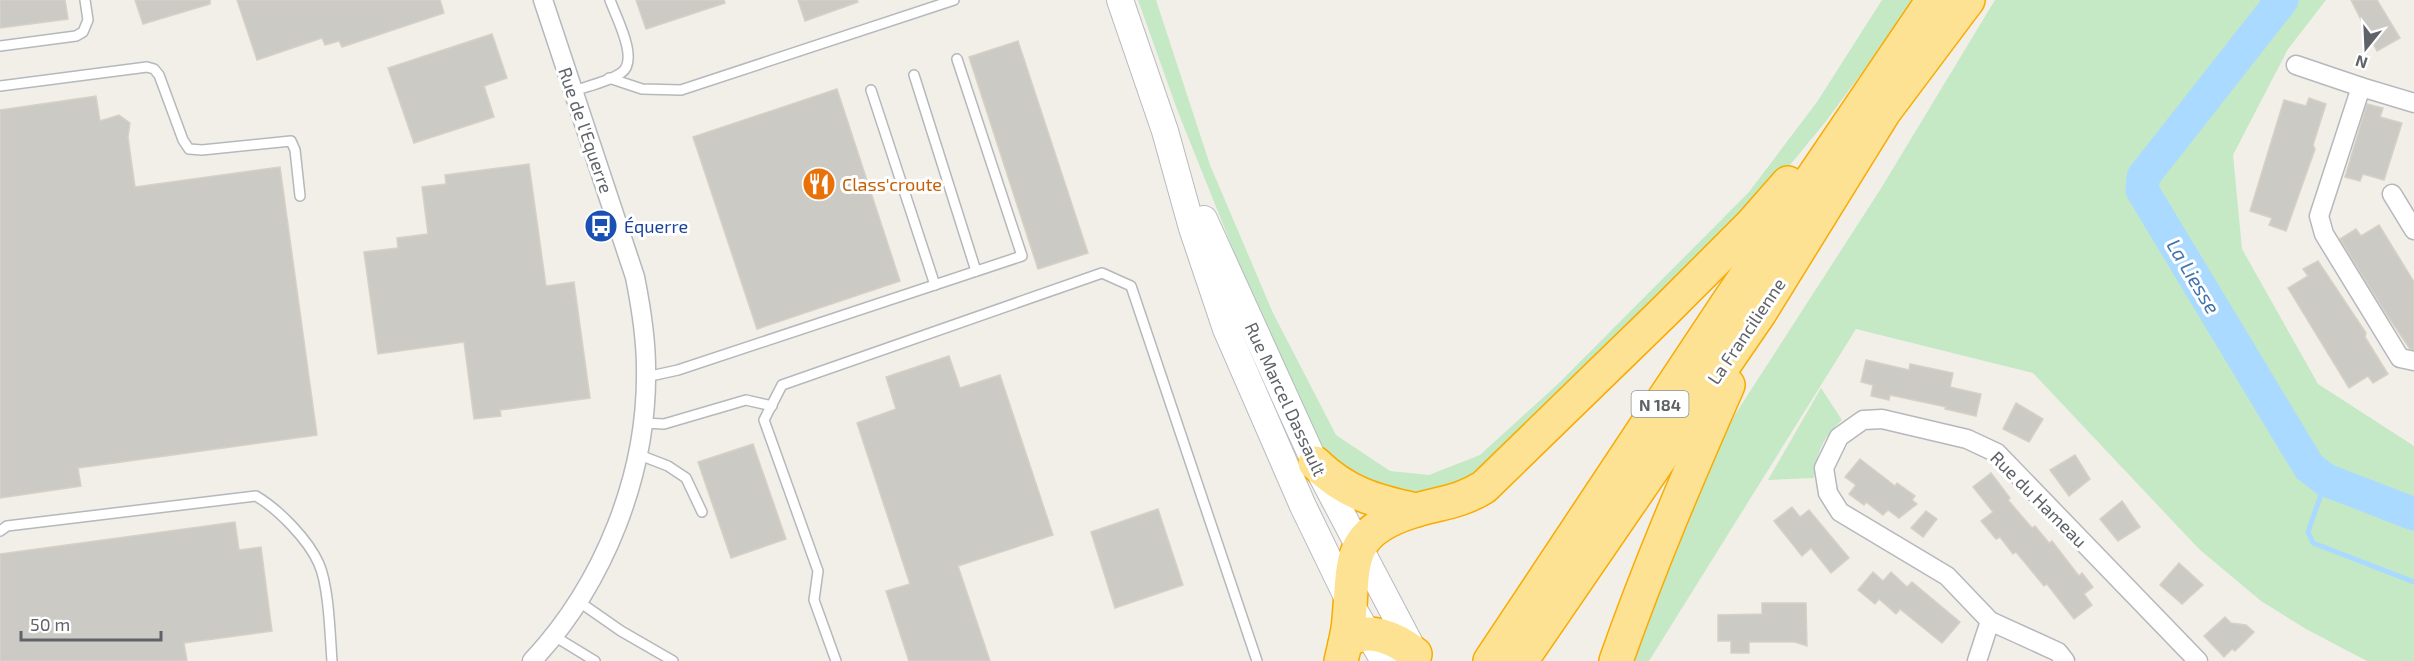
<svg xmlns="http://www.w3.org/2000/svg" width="2414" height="661" font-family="'Exo 2',sans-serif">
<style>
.green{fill:#c5e8c5}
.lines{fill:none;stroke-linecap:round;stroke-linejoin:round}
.stream{stroke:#aadaff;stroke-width:5}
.river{stroke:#aadaff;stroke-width:33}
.building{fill:#cccac5;stroke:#d6d1c6;stroke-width:1.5}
.lane-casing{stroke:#b5b8bc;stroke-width:12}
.street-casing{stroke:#b5b8bc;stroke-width:21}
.secondary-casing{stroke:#b6babf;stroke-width:28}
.highway-casing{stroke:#f9ab00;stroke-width:36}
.lane{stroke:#fff;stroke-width:9}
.street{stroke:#fff;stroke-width:18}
.secondary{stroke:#fff;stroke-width:26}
.highway{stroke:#fde293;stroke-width:33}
.labels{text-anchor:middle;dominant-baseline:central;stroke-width:6;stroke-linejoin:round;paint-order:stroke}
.shield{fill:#fff;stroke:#8f9295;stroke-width:1.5}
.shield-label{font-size:16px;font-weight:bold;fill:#5f6368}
.street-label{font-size:18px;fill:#5f6368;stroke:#fff}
.food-label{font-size:18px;fill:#c56008;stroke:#fff;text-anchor:start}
.transit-label{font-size:18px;fill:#164399;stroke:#fff;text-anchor:start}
.water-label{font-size:20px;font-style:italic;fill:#4174aa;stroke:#fff}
</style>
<rect width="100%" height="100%" fill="#f1efe8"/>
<g class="green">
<polygon points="1138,0 1156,0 1210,165 1273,313 1336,435 1390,471 1429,475 1480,455 1559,383 1749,192 1817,102 1882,0 1915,0 1827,120 1767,193 1461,490 1399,500 1330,461 1313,434 1243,274 1178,112"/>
<polygon points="1995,0 2326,0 2288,49 2233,155 2242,249 2318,384 2414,446 2414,661 2367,661 2306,629 2261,601 2199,549 2033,373 1856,329 1649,661 1629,661 1729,424 1880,190"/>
<path d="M1821 388 1842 420C1823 437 1816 453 1814 478L1768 480Z"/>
</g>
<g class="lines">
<polyline class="stream" points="2326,480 2308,532 2313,543 2414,582"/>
<polyline class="river" points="2282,0 2143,177 2142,190 2309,467 2326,480 2414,514"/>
</g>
<g class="building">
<polygon points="0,0 65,0 68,19 0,28"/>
<polygon points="135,0 210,0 210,4 143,24"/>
<polygon points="237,0 440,0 444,13 342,47 339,41 325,45 322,38 257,60"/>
<polygon points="636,0 724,0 725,3 646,29"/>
<polygon points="798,0 857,0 858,2 805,21"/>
<polygon points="2351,0 2377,0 2400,38 2377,51"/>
<polygon points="492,34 507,78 484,86 494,117 414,143 388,68"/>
<polygon points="1018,41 1088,253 1038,269 969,57"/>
<polygon points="837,89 900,281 757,329 693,137"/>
<polygon points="96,96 100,121 119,115 130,123 128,137 135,187 280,167 317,435 78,468 81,486 0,498 0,110"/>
<polygon points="2309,98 2326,104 2313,145 2315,149 2286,231 2269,225 2272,218 2250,211 2284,100 2306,106"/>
<polygon points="2367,104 2383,108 2380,117 2402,123 2384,180 2363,174 2360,181 2345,177"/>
<polygon points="529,164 546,286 574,282 590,398 500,410 501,416 474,419 464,342 378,354 364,252 398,248 397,238 428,234 422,187 446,184 445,175"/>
<polygon points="2379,225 2414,282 2414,350 2410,349 2387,315 2340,239 2356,229 2361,236"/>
<polygon points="2318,261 2366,333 2365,337 2388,374 2373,383 2368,376 2349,388 2288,288 2308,276 2303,269"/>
<polygon points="949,356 960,388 1000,375 1053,535 958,566 990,661 909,661 886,591 910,584 857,423 896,409 886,377"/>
<polygon points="1866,360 1909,370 1910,364 1953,373 1950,387 1981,394 1976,416 1945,409 1946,407 1937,405 1890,395 1889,400 1871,396 1873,385 1861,382"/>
<polygon points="2016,403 2043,419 2029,442 2003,429"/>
<polygon points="753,444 786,539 731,558 698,462"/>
<polygon points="2075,455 2090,479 2069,496 2050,470"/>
<polygon points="1860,459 1895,486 1897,483 1915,496 1912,500 1917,504 1899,518 1888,510 1883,515 1866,502 1864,505 1849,494 1856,485 1845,477"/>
<polygon points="1991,473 2010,498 2008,500 2032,528 2035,526 2049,543 2052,541 2079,576 2082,573 2093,587 2084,594 2092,605 2074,619 2047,584 2044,586 2016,552 2013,554 2000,537 1996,539 1981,521 1993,512 1973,487"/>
<polygon points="2122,501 2140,527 2118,541 2100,519"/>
<polygon points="1792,507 1800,517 1809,510 1849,558 1831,573 1811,548 1802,556 1774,521"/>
<polygon points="1158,509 1183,585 1115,608 1091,532"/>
<polygon points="1926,511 1937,519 1923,537 1911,528"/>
<polygon points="235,522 239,550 261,547 272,631 184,643 187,661 0,661 0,554"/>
<polygon points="2179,563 2203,585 2182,604 2160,585"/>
<polygon points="1873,572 1883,581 1891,572 1907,587 1912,582 1960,622 1942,643 1900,609 1896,614 1879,599 1875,604 1858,590"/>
<polygon points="1762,603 1806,603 1807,646 1795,642 1749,642 1749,653 1731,653 1731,641 1718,641 1718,615 1762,614"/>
<polygon points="2225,617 2231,623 2246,625 2254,632 2235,651 2232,649 2224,657 2204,636"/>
</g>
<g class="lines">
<defs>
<g id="lane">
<polyline points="0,46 76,36 83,32 88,20 85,0"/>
<polyline points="914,75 976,271"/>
<polyline points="609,78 642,89 681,90 954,0"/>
<polyline points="0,86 147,67 154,69 159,75 183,140 189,149 202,150 291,141 295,150 300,196"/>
<polyline points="871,90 935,285"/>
<path d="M573 91C588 86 608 82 621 73 640 61 616 17 610 0"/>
<polyline points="646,377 678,370 1022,256 957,59"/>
<polyline points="642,423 664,424 746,400 772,406"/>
<polyline points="637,454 668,466 686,478 702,512"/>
<path d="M0 531 7 526 256 496C278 509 308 539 319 564 329 587 330 635 332 661"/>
<polyline points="578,601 621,631 673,661"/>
<polyline points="554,636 595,661"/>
<polyline points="836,661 814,600 818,571 764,420 782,385 1102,273 1131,286 1257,661"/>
</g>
<g id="street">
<polyline points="2296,65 2361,87"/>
<polyline points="2414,103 2361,87 2319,216 2324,234 2400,358 2414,361"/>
<polyline points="2392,194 2414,230"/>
<path d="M532 661C604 584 648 474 646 368 646 338 641 307 635 277L543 0"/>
<polyline points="1977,661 1990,621"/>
<polyline points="2065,661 2058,652 1990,621 1947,576 1840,512 1828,493 1824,468 1839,437 1863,420 1882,419 1967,439 1997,453 2198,661"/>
</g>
<g id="secondary">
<polyline points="1120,0 1165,131 1192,228 1226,329 1303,506 1350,603 1384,661"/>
<polyline points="1204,219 1315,463 1416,655"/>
</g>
<g id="highway">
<path d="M1315 463C1346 493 1374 501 1416 510"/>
<path d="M1345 644C1364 623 1397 639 1415 654"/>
<path d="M1341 661C1344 647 1348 634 1349 620 1354 562 1346 533 1410 512 1437 503 1459 503 1484 487L1667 309 1752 224 1788 183"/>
<polyline points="1490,661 1729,301 1933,0"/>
<polyline points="1521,661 1759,314 1884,112 1968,0"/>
<path d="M1616 661C1649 567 1688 476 1728 385"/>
</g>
</defs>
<use href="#lane" class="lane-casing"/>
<use href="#street" class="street-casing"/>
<use href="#secondary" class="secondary-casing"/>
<use href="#highway" class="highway-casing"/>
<use href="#lane" class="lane"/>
<use href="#street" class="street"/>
<use href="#secondary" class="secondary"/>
<use href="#highway" class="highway"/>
</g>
<defs>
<symbol id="restaurant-disc" viewBox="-11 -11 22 22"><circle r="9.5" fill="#e8710a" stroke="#fff"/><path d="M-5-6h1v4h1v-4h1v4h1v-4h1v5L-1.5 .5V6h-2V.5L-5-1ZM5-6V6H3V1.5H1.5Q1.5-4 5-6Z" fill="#fff"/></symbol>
<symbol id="bus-disc" viewBox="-11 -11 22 22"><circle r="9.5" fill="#1a4fb4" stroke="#fff"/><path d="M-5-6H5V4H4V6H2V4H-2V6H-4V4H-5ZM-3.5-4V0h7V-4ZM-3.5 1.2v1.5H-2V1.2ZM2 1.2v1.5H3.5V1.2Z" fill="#fff"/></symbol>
</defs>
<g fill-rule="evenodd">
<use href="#restaurant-disc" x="800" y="165" width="38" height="38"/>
<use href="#bus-disc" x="582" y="207" width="38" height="38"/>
</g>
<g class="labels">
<rect class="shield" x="1631.5" y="391" width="57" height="26" rx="4.5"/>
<g class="shield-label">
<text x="1660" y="404">N 184</text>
</g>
<g class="street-label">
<text transform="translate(586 130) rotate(71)">Rue de l'Equerre</text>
<text transform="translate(1746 331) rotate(-56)">La Francilienne</text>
<text transform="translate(1286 399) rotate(65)">Rue Marcel Dassault</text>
<text transform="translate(2039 499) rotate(45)">Rue du Hameau</text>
</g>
<g class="food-label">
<text x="842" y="184">Class'croute</text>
</g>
<g class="transit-label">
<text x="624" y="226">Équerre</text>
</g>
<g class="water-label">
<text transform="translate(2194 276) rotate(59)">La Liesse</text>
</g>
</g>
<g transform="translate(2366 48) rotate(198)" stroke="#ffffff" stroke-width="4.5" paint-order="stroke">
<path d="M0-4.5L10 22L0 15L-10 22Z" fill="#5f6368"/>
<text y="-9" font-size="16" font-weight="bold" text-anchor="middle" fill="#5f6368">N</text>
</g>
<path d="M21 631v9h140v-9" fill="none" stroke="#5f6368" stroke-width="3"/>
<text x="30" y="631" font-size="18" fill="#5f6368" stroke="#ffffff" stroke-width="4.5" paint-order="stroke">50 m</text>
</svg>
